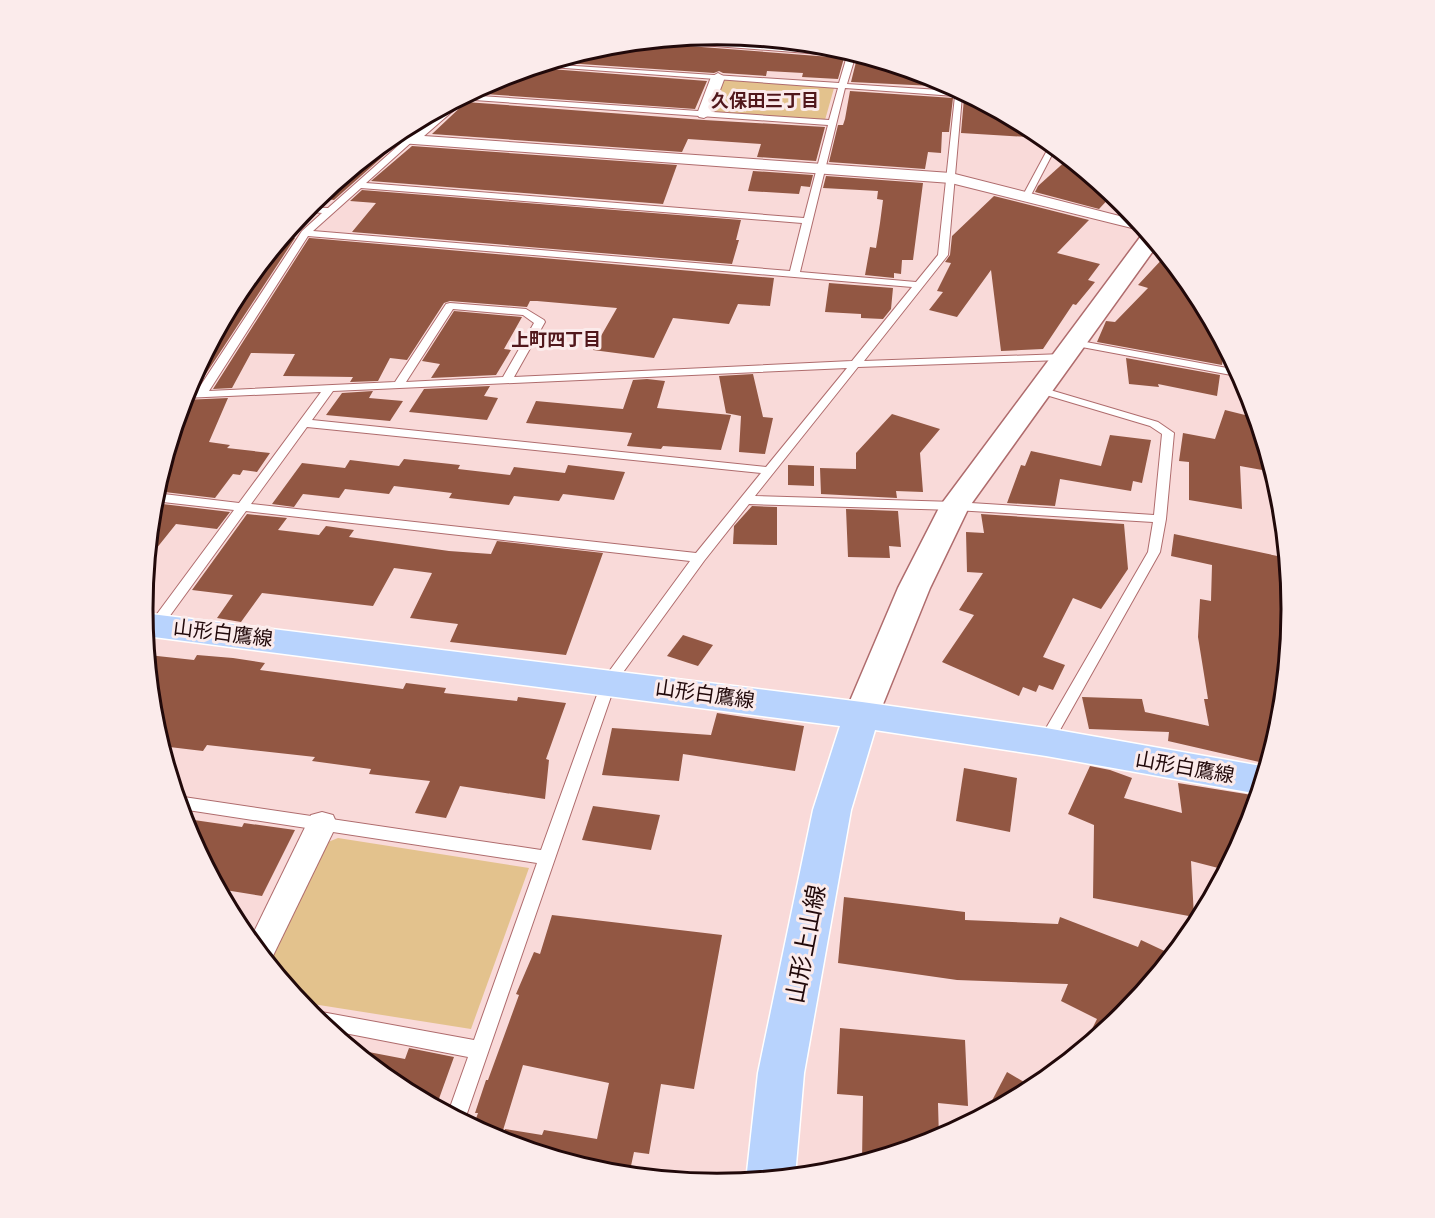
<svg xmlns="http://www.w3.org/2000/svg" width="1435" height="1218" font-family="'Roboto Condensed','Noto Sans JP',sans-serif">
<style>
.green{fill:#e3c28d}
.building{fill:#925743}
.lines{fill:none;stroke-linecap:round;stroke-linejoin:round}
.service-casing{stroke:#af6c6d;stroke-width:2}
.minor-casing{stroke:#af6c6d;stroke-width:2}
.tertiary-casing{stroke:#af6c6d;stroke-width:3}
.primary-casing{stroke:#fff;stroke-width:3}
.service{fill:#fff;fill-rule:evenodd}
.minor{fill:#fff;fill-rule:evenodd}
.tertiary{fill:#fff;fill-rule:evenodd}
.primary{fill:#b8d3fd;fill-rule:evenodd}
.labels{text-anchor:middle;dominant-baseline:central;stroke-width:6;stroke-linejoin:round;paint-order:stroke}
.far-neighbourhood-label{font-size:18px;font-weight:bold;fill:#50171b;stroke:#fbebeb}
.street-label{font-size:20px;fill:#21090a;stroke:#fbebeb}
.near-street-label{font-size:24px;fill:#21090a;stroke:#fbebeb}
.rim{fill:none;stroke:#21090a;stroke-width:3}
</style>
<rect width="100%" height="100%" fill="#f9dad9"/>
<g class="green">
<polygon points="724,80 834,88 825,120 710,112"/>
<polygon points="338,838 529,868 471,1029 300,1002 265,958 318,846"/>
</g>
<g class="building">
<polygon points="647,41 649,43 844,58 838,79 802,77 803,73 767,71 766,76 723,73 719,71 714,73 551,62 606,45"/>
<polygon points="858,54 938,78 954,87 851,82"/>
<polygon points="535,67 537,68 707,81 695,109 470,93 498,78"/>
<polygon points="850,91 953,98 949,132 942,132 941,153 928,152 925,169 829,162 838,125 843,125 845,119"/>
<polygon points="971,96 1037,132 1044,138 961,133 964,98"/>
<polygon points="466,102 704,120 825,127 816,161 757,157 761,144 688,139 682,152 432,134"/>
<polygon points="412,146 677,165 663,204 371,181"/>
<polygon points="376,150 388,152 334,200 317,198"/>
<polygon points="1069,158 1113,194 1099,209 1035,192 1038,186"/>
<polygon points="753,171 813,175 810,187 801,186 799,194 748,191"/>
<polygon points="826,176 923,183 913,260 902,260 901,274 894,273 894,278 865,275 870,247 876,248 880,223 883,200 877,199 878,191 823,188"/>
<polygon points="362,190 741,220 736,240 739,240 732,264 352,232 376,203 350,201"/>
<polygon points="994,196 1089,220 1057,253 1100,264 1088,280 1095,282 1076,305 1073,304 1043,349 1001,351 991,270 957,317 929,310 943,292 937,291 951,263 945,262 950,255 952,236"/>
<polygon points="282,238 295,238 196,389 187,390 240,290"/>
<polygon points="309,238 310,238 774,278 770,306 738,304 729,324 673,318 654,358 593,350 617,308 537,301 530,301 527,307 450,301 444,303 407,360 390,358 378,381 350,382 353,377 283,376 295,354 251,353 232,388 213,389"/>
<polygon points="1166,255 1195,290 1225,346 1222,365 1097,342 1106,321 1115,322 1148,288 1138,285"/>
<polygon points="829,283 893,288 891,309 883,319 861,318 861,314 825,312"/>
<polygon points="454,311 522,317 504,349 511,350 496,375 431,378 440,364 422,361"/>
<polygon points="1126,358 1220,375 1217,396 1158,384 1159,387 1129,384"/>
<polygon points="753,374 763,417 773,418 765,454 739,452 741,416 726,413 719,376"/>
<polygon points="647,379 665,381 657,408 731,415 721,450 663,446 661,449 627,446 632,433 526,423 536,401 623,409 633,380"/>
<polygon points="490,386 484,396 498,398 487,420 409,412 424,389"/>
<polygon points="373,391 369,398 403,401 390,421 326,415 342,393"/>
<polygon points="228,398 209,442 230,445 227,448 270,453 257,472 243,470 240,475 233,474 215,498 156,491 183,400"/>
<polygon points="1225,410 1257,418 1273,472 1240,466 1242,509 1189,500 1189,462 1179,461 1183,433 1215,439"/>
<polygon points="892,414 940,429 920,453 923,492 896,491 897,498 821,494 820,468 856,469 856,453"/>
<polygon points="1110,435 1151,440 1142,483 1133,481 1131,491 1060,479 1055,506 1007,503 1021,465 1025,466 1031,451 1101,466"/>
<polygon points="404,459 460,465 458,469 510,475 514,467 565,473 568,465 625,472 614,500 563,494 559,501 514,496 509,505 449,498 452,493 394,486 389,494 345,489 339,498 303,494 294,507 272,504 302,463 345,468 350,460 399,466"/>
<polygon points="788,465 814,466 814,486 788,485"/>
<polygon points="153,503 154,503 230,512 217,529 176,524 148,559"/>
<polygon points="752,506 777,507 777,545 733,544 734,526"/>
<polygon points="846,509 898,511 901,547 889,546 890,558 848,557"/>
<polygon points="247,514 287,518 278,530 319,535 326,526 354,530 349,537 449,551 491,554 497,541 603,553 566,655 450,642 458,624 410,618 432,573 394,568 373,606 262,593 241,622 217,618 233,595 192,590"/>
<polygon points="981,514 1124,524 1128,569 1101,609 1073,598 1043,657 1065,665 1053,690 1039,685 1036,692 1023,687 1019,696 942,662 974,615 959,610 983,573 967,572 966,532 984,533"/>
<polygon points="1174,534 1287,558 1292,609 1281,721 1268,764 1168,741 1169,732 1089,729 1082,697 1142,699 1145,712 1209,726 1204,699 1208,699 1198,637 1200,599 1211,601 1212,565 1171,556"/>
<polygon points="683,635 713,645 698,666 667,656"/>
<polygon points="148,655 194,660 197,655 233,658 265,663 260,670 403,689 406,683 446,688 444,693 517,701 518,697 566,703 546,759 549,760 545,799 460,786 446,818 415,813 430,781 369,774 371,769 312,761 315,757 207,745 203,751 161,746 154,721"/>
<polygon points="717,713 804,726 795,771 683,754 679,781 602,775 612,728 711,735"/>
<polygon points="1090,766 1110,770 1132,778 1124,798 1182,813 1178,783 1258,796 1248,829 1226,870 1191,861 1194,917 1093,898 1094,825 1068,814"/>
<polygon points="964,768 1017,778 1010,832 956,821"/>
<polygon points="593,806 660,815 651,850 582,840"/>
<polygon points="194,820 242,827 244,823 295,830 262,896 219,889 188,831"/>
<polygon points="844,897 965,912 965,920 1058,924 1060,917 1138,947 1141,940 1173,955 1123,1015 1082,1049 1097,1019 1061,1001 1068,984 957,980 838,963"/>
<polygon points="552,915 722,935 694,1089 661,1084 649,1154 634,1152 629,1175 605,1172 502,1141 505,1129 542,1135 544,1130 597,1139 609,1083 523,1065 500,1140 473,1127 478,1113 475,1113 486,1080 488,1080 519,995 516,994 534,952 540,954"/>
<polygon points="840,1028 965,1040 968,1106 938,1103 939,1139 862,1162 863,1096 837,1094"/>
<polygon points="409,1048 454,1057 436,1107 398,1086 353,1049 405,1059"/>
<polygon points="1007,1072 1034,1088 985,1114"/>
</g>
<g class="lines">
<defs>
<g id="service">
<path d="M664 40 849 51 856 54 847 84 955 91 956 88 969 95 962 96 948 255 864 361 1063 354 1068 357 1063 360 858 367 755 496 955 502 1154 515 1162 434 1150 426 1036 392V388L1040 387 1158 422 1174 433 1166 519 1160 552 1051 746H1041L1038 742 1148 552 1153 522 955 510 749 504 704 561 616 682 464 1122 448 1113 468 1057 329 1030 309 1013 316 1011 474 1040 537 863 181 809 177 796 541 850 602 681 690 561 246 511 161 628H151L149 625 151 622 234 510 154 501 155 493 239 503 321 392 184 398 186 392 197 391 302 231 322 213 304 211 308 207 328 208 408 137 415 139 366 183 804 218 828 125 460 99 466 95 829 120 838 88 537 66 544 64 839 83 847 56 649 41ZM845 88 955 96 938 255 916 282 800 272ZM361 188 802 223 790 271 313 231ZM308 236 912 287 852 361 514 377 545 322 544 320 526 309 450 303 446 304 395 382 209 391ZM453 309 523 315 534 323 503 377 406 382ZM847 368 766 467 312 420 333 391ZM307 427 761 473 696 553 251 504Z"/>
<polygon points="1051,143 1056,147 1030,197 1023,199 1022,197"/>
<polygon points="1075,340 1238,370 1242,377 1071,345 1070,343"/>
</g>
<g id="minor">
<polygon points="718,73 725,77 711,114 704,118 699,117 697,114 711,77"/>
<polygon points="462,97 464,100 462,103 424,136 951,173 1139,221 1148,232 951,183 386,142 395,134 407,135 433,113"/>
<polygon points="322,812 333,815 337,824 269,964 250,940 311,815"/>
</g>
<polygon id="tertiary" points="1147,231 1158,244 969,507 930,588 875,724 862,728 849,724 844,715 898,588 940,506 1144,232"/>
<polygon id="primary" points="143,613 862,702 1046,728 1267,767 1259,794 1046,756 875,730 851,810 804,1073 795,1176 746,1181 758,1073 813,810 840,726 146,636"/>
</defs>
<use href="#service" class="service-casing"/>
<use href="#minor" class="minor-casing"/>
<use href="#tertiary" class="tertiary-casing"/>
<use href="#primary" class="primary-casing"/>
<use href="#service" class="service"/>
<use href="#minor" class="minor"/>
<use href="#tertiary" class="tertiary"/>
<use href="#primary" class="primary"/>
</g>
<g class="labels">
<g class="far-neighbourhood-label">
<text x="765" y="100">久保田三丁目</text>
<text x="556" y="339">上町四丁目</text>
</g>
<g class="street-label">
<text transform="translate(223 633) rotate(7)">山形白鷹線</text>
<text transform="translate(705 694) rotate(8)">山形白鷹線</text>
<text transform="translate(1185 767) rotate(10)">山形白鷹線</text>
</g>
<g class="near-street-label">
<text transform="translate(806 944) rotate(-79)">山形上山線</text>
</g>
</g>
<path d="M0 0H1435V1218H0ZM153 609a564 564 0 1 1 1128 0a564 564 0 1 1-1128 0Z" fill="#fbebeb" fill-rule="evenodd"/>
<path class="rim" d="M153 609a564 564 0 1 1 1128 0a564 564 0 1 1-1128 0Z"/>
</svg>
